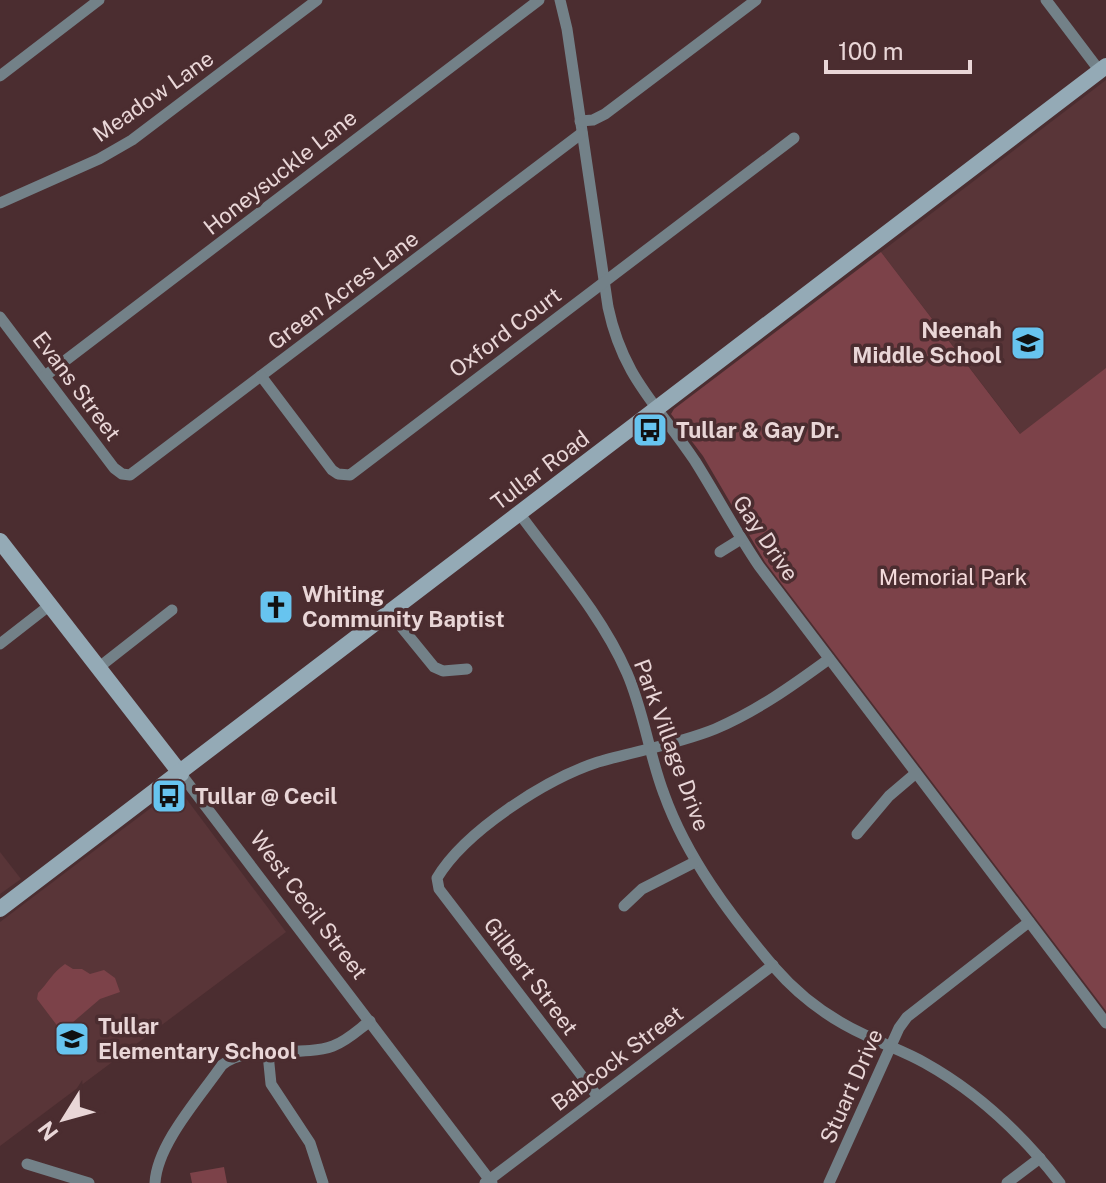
<svg xmlns="http://www.w3.org/2000/svg" width="1106" height="1183" font-family="'Public Sans',sans-serif">
<style>
.built{fill:#593538}
.green{fill:#7c4249}
.lines{fill:none;stroke-linecap:round;stroke-linejoin:round}
.street{stroke:#738188;stroke-width:11}
.secondary{stroke:#94aab6;stroke-width:16}
.labels{text-anchor:middle;dominant-baseline:central;stroke-width:7;stroke-linejoin:round;paint-order:stroke}
.street-label{font-size:22px;fill:#e9d6d7;stroke:#4b2d30}
.poi-label{font-size:22px;font-weight:bold;fill:#e9d6d7;stroke:#4b2d30;text-anchor:start}
.park-label{font-size:22px;fill:#f4dadb;stroke:#4b2d30}
</style>
<rect width="100%" height="100%" fill="#4b2d30"/>
<g class="built">
<polygon points="1106,80 1106,546 881,252"/>
<polygon points="177,791 182,793 286,932 0,1146 0,922 168,795"/>
<polygon points="0,852 21,879 0,894"/>
</g>
<g class="green">
<polygon points="881,252 1020,434 1106,368 1106,1011 765,562 703,456 671,414 674,409"/>
<path d="M65 964 73 969H82L90 974 104 970 115 978 120 992 100 999 72 1023 75 1028 65 1036 37 999 38 993C48 983 53 972 65 964Z"/>
<polygon points="224,1167 227,1183 192,1183 190,1173"/>
</g>
<g class="lines">
<g class="street">
<path d="M560 0 567 29 608 307C623 378 657 404 695 461 717 496 736 532 759 566L1106 1023"/>
<polyline points="1046,0 1099,70"/>
<polyline points="0,76 99,0"/>
<polyline points="580,121 593,120 605,114 756,0"/>
<polyline points="0,203 99,159 132,140 317,0"/>
<polyline points="0,317 114,468 122,474 130,475 582,133"/>
<polyline points="45,376 539,0"/>
<polyline points="261,376 332,470 338,474 350,475 794,138"/>
<path d="M519 513C557 565 601 614 627 673 644 712 649 755 664 794 687 858 730 915 774 967 799 996 830 1019 865 1035 885 1045 906 1052 925 1063 979 1093 1022 1134 1060 1183"/>
<polyline points="720,552 741,539"/>
<polyline points="390,613 434,667 443,671 467,669"/>
<polyline points="0,644 50,605"/>
<polyline points="98,668 172,610"/>
<polyline points="181,774 492,1183"/>
<polyline points="857,834 889,796 916,773"/>
<polyline points="624,906 642,889 695,862"/>
<polyline points="268,1054 271,1084 310,1143 323,1183"/>
<path d="M598 1097 439 889 437 878C465 831 546 779 598 762 636 751 678 744 715 729 757 711 792 686 829 659"/>
<polyline points="27,1164 89,1183"/>
<path d="M155 1183C157 1144 200 1097 222 1065 249 1043 300 1058 333 1046 347 1041 358 1030 370 1021"/>
<polyline points="485,1183 773,965"/>
<polyline points="829,1183 899,1028 907,1017 1029,922"/>
<polyline points="1007,1183 1040,1158"/>
</g>
<g class="secondary">
<polyline points="0,541 181,774"/>
<polyline points="0,909 1106,66"/>
</g>
</g>
<defs>
<symbol id="school-square" viewBox="-11 -11 22 22"><rect x="-9" y="-9" width="18" height="18" rx="4" fill="#67c4ef" stroke="#4b2d30"/><path d="M0-5L7-2L0 1L-7-2ZM-4 1L0 2.5L4 1V4Q0 6-4 4Z" fill="#111"/></symbol>
<symbol id="bus-square" viewBox="-11 -11 22 22"><rect x="-9" y="-9" width="18" height="18" rx="4" fill="#67c4ef" stroke="#4b2d30"/><path d="M-5-6H5V4H4V6H2V4H-2V6H-4V4H-5ZM-3.5-4V0h7V-4ZM-3.5 1.2v1.5H-2V1.2ZM2 1.2v1.5H3.5V1.2Z" fill="#111"/></symbol>
<symbol id="church-square" viewBox="-11 -11 22 22"><rect x="-9" y="-9" width="18" height="18" rx="4" fill="#67c4ef" stroke="#4b2d30"/><path d="M-1.2-6h2.4v3.5h3.3v2.4h-3.3V6h-2.4V-.1h-3.3v-2.4h3.3Z" fill="#111"/></symbol>
</defs>
<g fill-rule="evenodd">
<use href="#school-square" x="1008" y="323" width="40" height="40"/>
<use href="#bus-square" x="630" y="410" width="40" height="40"/>
<use href="#church-square" x="256" y="587" width="40" height="40"/>
<use href="#bus-square" x="149" y="776" width="40" height="40"/>
<use href="#school-square" x="52" y="1019" width="40" height="40"/>
</g>
<g class="labels">
<g class="street-label">
<text transform="translate(153 96) rotate(-35)">Meadow Lane</text>
<text transform="translate(280 172) rotate(-38)">Honeysuckle Lane</text>
<text transform="translate(343 290) rotate(-37)">Green Acres Lane</text>
<text transform="translate(505 332) rotate(-37)">Oxford Court</text>
<text transform="translate(77 386) rotate(53)">Evans Street</text>
<text transform="translate(540 470) rotate(-37)">Tullar Road</text>
<text transform="translate(766 538) rotate(56)">Gay Drive</text>
<text transform="translate(672 745) rotate(70)">Park Village Drive</text>
<text transform="translate(309 905) rotate(53)">West Cecil Street</text>
<text transform="translate(531 976) rotate(53)">Gilbert Street</text>
<text transform="translate(617 1058) rotate(-37)">Babcock Street</text>
<text transform="translate(851 1086) rotate(-66)">Stuart Drive</text>
</g>
<g class="poi-label">
<text x="1002" y="330" text-anchor="end">Neenah<tspan x="1002" dy="25">Middle School</tspan></text>
<text x="676" y="430">Tullar &amp; Gay Dr.</text>
<text x="302" y="594">Whiting<tspan x="302" dy="25">Community Baptist</tspan></text>
<text x="195" y="796">Tullar @ Cecil</text>
<text x="98" y="1026">Tullar<tspan x="98" dy="25">Elementary School</tspan></text>
</g>
<g class="park-label">
<text x="953" y="577">Memorial Park</text>
</g>
</g>
<g transform="translate(64 1119) rotate(233)" stroke="#4b2d30" stroke-width="6" paint-order="stroke">
<path d="M0-6L14 30L0 20L-14 30Z" fill="#e9d6d7"/>
<text y="-12" font-size="22" font-weight="bold" text-anchor="middle" fill="#e9d6d7">N</text>
</g>
<path d="M826 60v12h144v-12" fill="none" stroke="#e9d6d7" stroke-width="4"/>
<text x="838" y="60" font-size="24" fill="#e9d6d7" stroke="#4b2d30" stroke-width="6" paint-order="stroke">100 m</text>
</svg>
